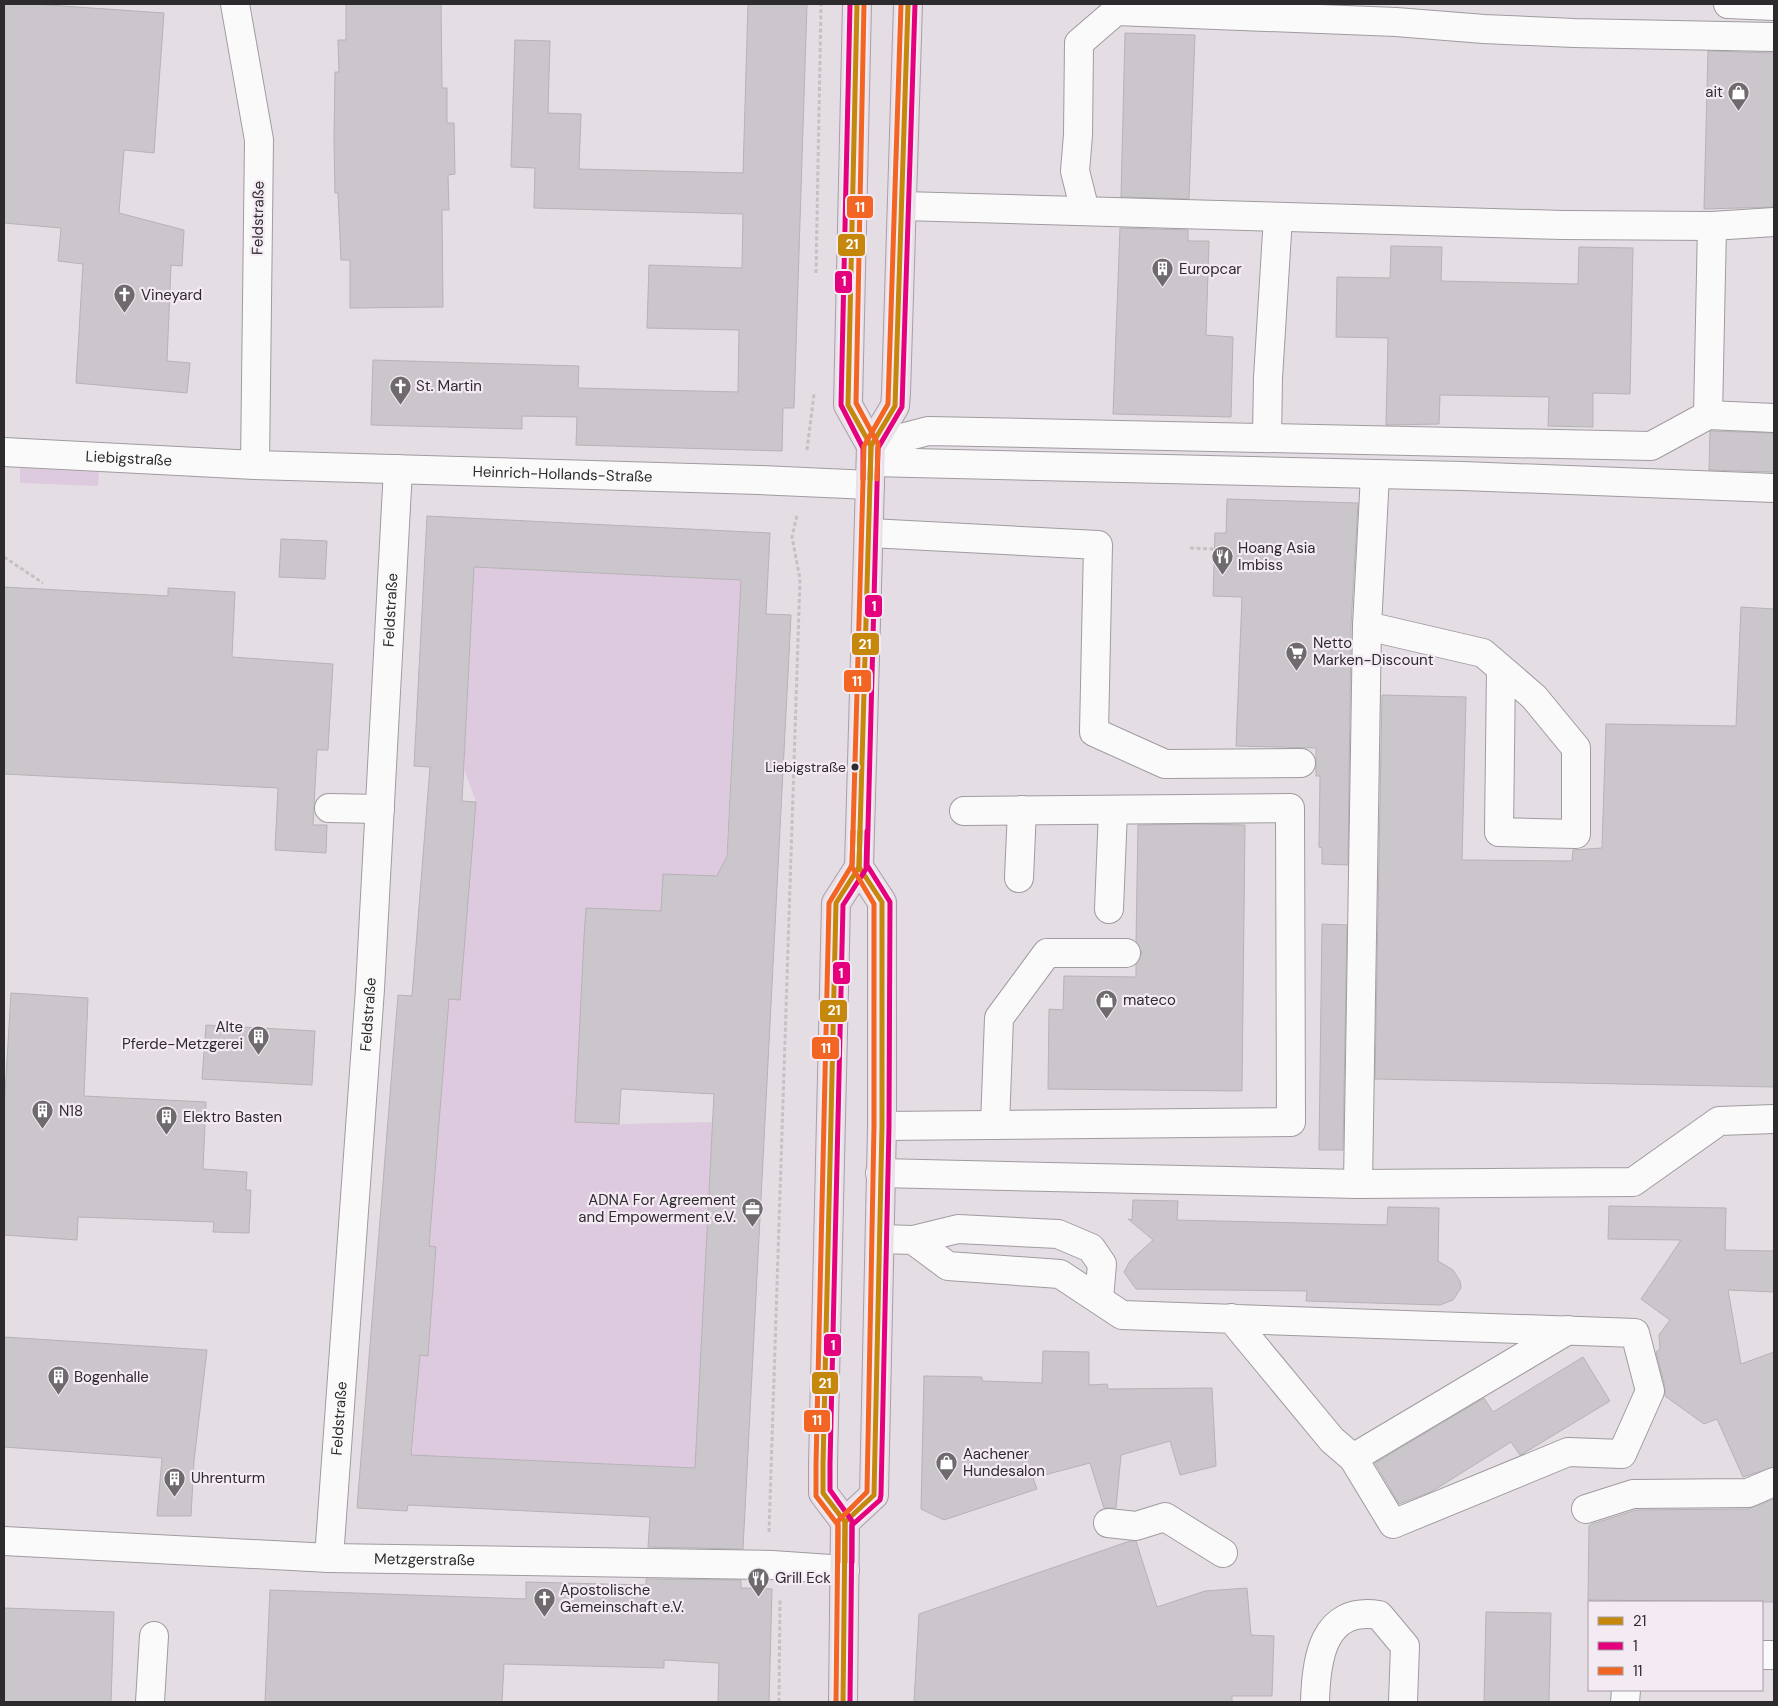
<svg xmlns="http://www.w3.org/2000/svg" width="1778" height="1706" font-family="'DM Sans',sans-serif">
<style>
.green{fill:#ddcade}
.building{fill:#cbc6cb;stroke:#b6b2b6;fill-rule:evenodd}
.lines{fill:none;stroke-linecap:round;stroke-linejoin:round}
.minor-casing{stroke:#9f9b9f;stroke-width:30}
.major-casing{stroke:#a99da9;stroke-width:30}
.path{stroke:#c3c2c3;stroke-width:3;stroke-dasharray:4 2.5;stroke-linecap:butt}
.minor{stroke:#fbfafb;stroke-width:28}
.major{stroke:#e8e2e8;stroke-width:28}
.bus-1-casing{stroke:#f3eaf3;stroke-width:9}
.bus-2-casing{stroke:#f3eaf3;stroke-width:9}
.bus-3-casing{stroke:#f3eaf3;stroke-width:9}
.bus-1{stroke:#c5870c;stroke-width:5}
.bus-2{stroke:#e5007d;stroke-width:5}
.bus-3{stroke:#f26522;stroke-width:5}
.bus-dot{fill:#2e2b2e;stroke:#f3eaf3;stroke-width:2}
.labels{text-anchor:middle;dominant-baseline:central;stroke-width:4.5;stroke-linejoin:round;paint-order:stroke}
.bus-label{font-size:14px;fill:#2e2b2e;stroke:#f3eaf3;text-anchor:end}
.poi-label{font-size:15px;fill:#2e2b2e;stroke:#f3eaf3;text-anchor:start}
.street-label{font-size:15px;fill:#2e2b2e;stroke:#f3eaf3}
.line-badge{stroke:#f3eaf3;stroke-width:2}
.badge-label{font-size:14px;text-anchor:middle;font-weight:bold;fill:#fff}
</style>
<rect width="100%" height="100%" fill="#e4dee4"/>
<g class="green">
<polygon points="20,468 99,472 98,486 20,483"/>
<polygon points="474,567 741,580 725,877 663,874 661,911 586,908 584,937 575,1122 619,1124 713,1122 695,1477 652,1466 454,1457 411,1465 420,1355 428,1355 436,1247 429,1246 449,999 459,1000 476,802 464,769"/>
</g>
<g class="building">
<polygon points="4,4 34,4 164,13 154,153 124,150 119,213 184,230 182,266 171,265 167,361 190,363 187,393 76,383 83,264 58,261 61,228 4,223"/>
<polygon points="346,4 441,4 442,88 447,88 447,123 454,123 455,174 448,175 449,210 442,210 443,307 350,308 350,260 341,260 338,193 335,193 334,140 335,72 339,72 338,40 346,40"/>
<polygon points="748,4 807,4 794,408 783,408 782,451 576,445 577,417 522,416 522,429 371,425 373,360 579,366 578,388 738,392 739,330 647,328 649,265 742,268 743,214 534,208 535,168 511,167 515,40 550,41 548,113 581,114 579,169 743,173"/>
<polygon points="1125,33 1195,35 1189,199 1121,197"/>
<polygon points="1708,51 1774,53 1774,207 1704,209"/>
<polygon points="1120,228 1188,230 1188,241 1209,241 1206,335 1233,337 1231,417 1113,414"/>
<polygon points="1391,246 1442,247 1441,281 1578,284 1579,247 1633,248 1630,394 1593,393 1593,427 1548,426 1549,397 1440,395 1439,424 1386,425 1388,338 1336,337 1337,277 1390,278"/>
<polygon points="1710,431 1774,433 1774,472 1709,470"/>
<polygon points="1227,499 1358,503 1351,626 1348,865 1322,864 1322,848 1319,847 1320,776 1316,776 1316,748 1236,746 1242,597 1213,596 1215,533 1226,533"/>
<path d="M427 516 770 533 766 614 791 615 743 1549 648 1547 650 1517 408 1505 407 1511 357 1508 398 995 412 996 430 767 414 766ZM474 567 741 580 727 856 717 876 663 874 661 911 586 908 584 937 575 1122 619 1124 621 1089 714 1094 695 1468 411 1455 420 1355 428 1356 436 1247 429 1246 449 999 460 1000 476 802 462 801Z"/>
<polygon points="281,539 327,541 325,579 279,577"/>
<polygon points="4,587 168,596 168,588 235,592 232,657 333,664 328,750 317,750 313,825 327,825 326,853 275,850 278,788 4,774"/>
<polygon points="1741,607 1774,609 1774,1087 1375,1079 1382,695 1466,697 1462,860 1572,861 1573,850 1602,848 1606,724 1736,726"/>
<polygon points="1195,824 1245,825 1242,1091 1048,1089 1049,1009 1063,1010 1064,976 1136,977 1136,964 1142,953 1136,942 1138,825"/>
<polygon points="1322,924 1347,925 1343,1150 1319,1150"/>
<polygon points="11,993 88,998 84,1096 206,1102 203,1169 247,1172 246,1190 251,1190 249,1233 213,1232 214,1222 78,1217 77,1240 4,1235 4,1111"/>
<polygon points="206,1025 315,1031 312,1085 202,1079"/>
<polygon points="1133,1200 1178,1201 1177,1220 1387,1225 1388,1207 1439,1208 1438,1261 1453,1270 1460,1281 1461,1288 1453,1300 1440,1305 1306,1301 1307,1291 1136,1289 1124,1272 1130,1261 1153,1240 1128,1219 1132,1220"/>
<polygon points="1609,1206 1726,1208 1725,1250 1774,1251 1774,1292 1728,1290 1741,1364 1774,1352 1774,1467 1743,1477 1717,1419 1704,1424 1665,1396 1665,1387 1656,1352 1660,1349 1659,1335 1670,1320 1641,1299 1681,1240 1608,1239"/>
<polygon points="4,1337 207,1350 194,1461 191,1516 157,1516 162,1458 4,1447"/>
<polygon points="1043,1351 1089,1352 1089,1385 1107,1384 1108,1389 1212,1388 1216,1466 1180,1475 1170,1441 1121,1455 1116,1508 1104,1508 1090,1463 1033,1478 1037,1489 944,1520 921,1509 924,1376 982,1377 982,1381 1042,1383"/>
<polygon points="1583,1357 1610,1401 1524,1453 1520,1455 1511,1442 1431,1492 1399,1504 1375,1463 1484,1398 1493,1412"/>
<polygon points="1774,1499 1774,1602 1588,1600 1589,1526 1592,1524 1636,1510 1748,1509"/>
<polygon points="1130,1541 1136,1541 1157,1607 1205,1591 1247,1588 1251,1635 1274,1636 1272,1696 1232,1696 1232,1702 914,1702 919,1614"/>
<polygon points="646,1579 741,1580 741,1588 772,1589 769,1702 718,1702 719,1663 664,1660 664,1668 504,1664 502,1702 265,1702 270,1590 526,1599 526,1582 646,1585"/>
<polygon points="4,1608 114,1612 111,1702 4,1702"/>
<polygon points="1486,1612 1551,1613 1549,1702 1484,1702"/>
</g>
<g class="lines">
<defs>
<g id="minor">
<polyline points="235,4 259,140 255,465"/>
<polyline points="1728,4 1774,6"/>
<polyline points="903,206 1563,225 1712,226 1774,222"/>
<polyline points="1085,211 1075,171 1078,135 1079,43 1116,11 1396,22 1484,29 1574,33 1774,37"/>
<polyline points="1708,415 1712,226"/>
<polyline points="1267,436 1268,378 1278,217"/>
<polyline points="871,446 928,431 1651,446 1708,415 1774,418"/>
<path id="s1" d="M4 452 255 465 759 480 870 485"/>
<polyline points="871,462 1463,476 1774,488"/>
<polyline points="870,533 1098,545 1094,732 1165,764 1301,763"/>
<polyline points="1367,626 1483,653 1534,697 1576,748 1576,834 1499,832 1501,669"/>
<polyline points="329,808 380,809"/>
<polyline points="1019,878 1022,810"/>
<polyline points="1109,909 1113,810"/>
<polyline points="995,1125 999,1018 1047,953 1126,953"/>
<polyline points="882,1126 1291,1122 1290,808 964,811"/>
<polyline points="880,1173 1358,1184 1633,1182 1719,1121 1774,1119"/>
<polyline points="1358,1184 1367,626 1375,475"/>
<polyline points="880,1239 913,1240 948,1266 1060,1274 1122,1315 1635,1333 1650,1391 1622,1454 1568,1452 1393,1524 1353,1458 1332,1440 1231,1318"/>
<polyline points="913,1240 958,1229 1058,1234 1091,1248 1102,1264 1099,1299"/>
<polyline points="1353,1458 1568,1330"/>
<polyline points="1586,1509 1633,1494 1748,1493 1774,1482"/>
<polyline points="1108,1523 1136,1526 1165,1517 1223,1553"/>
<path id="s2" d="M4 1541 329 1558 772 1565 845 1570"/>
<path id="s3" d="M329 1558 370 989 398 469"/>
<polyline points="1762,1655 1774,1655"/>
<polyline points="150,1702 154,1636"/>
<path d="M1315 1702C1316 1659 1323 1606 1379 1615L1405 1646 1403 1702"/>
<polyline points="1625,1702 1626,1690"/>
</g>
<g id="major">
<polyline points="871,446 895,406 896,393 908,4"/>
<polyline points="845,1522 874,1495 882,1126 882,902 859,867"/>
<polyline points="843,1702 845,1522 823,1493 823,1464 836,903 859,867 871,446 848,405 857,4"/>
</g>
</defs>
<use href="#minor" class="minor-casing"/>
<use href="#major" class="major-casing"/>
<g class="path">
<polyline points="816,273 821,4"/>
<polyline points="807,450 814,394"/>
<polyline points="1190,548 1214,549"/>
<polyline points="4,557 43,583"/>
<polyline points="769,1532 800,579 792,537 797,515"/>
<polyline points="779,1702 780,1598"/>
</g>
<use href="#minor" class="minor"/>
<use href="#major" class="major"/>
<defs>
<g id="bus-1">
<polyline points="857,4 848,405 871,446 870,479"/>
<polyline points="845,1562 845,1522 823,1493 823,1464 836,903 859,867 860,831"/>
<polyline points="843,1702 845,1522 874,1495 882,1126 882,902 859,867 871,446 895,406 908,4"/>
</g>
<g id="bus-2">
<polyline points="850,4 841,405 863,448 863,479"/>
<polyline points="852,1562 852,1521 830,1490 830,1464 843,905 866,869 867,831"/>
<polyline points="850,1702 852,1525 880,1500 881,1495 889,1126 890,902 867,865 878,448 902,407 915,4"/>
</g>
<g id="bus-3">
<polyline points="864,4 856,403 878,444 877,479"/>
<polyline points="838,1562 838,1525 816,1496 816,1464 829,903 852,865 853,831"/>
<polyline points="836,1702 838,1521 867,1492 874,1126 874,904 852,867 864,446 888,404 901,4"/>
</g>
</defs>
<use href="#bus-1" class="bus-1-casing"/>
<use href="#bus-2" class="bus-2-casing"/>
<use href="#bus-3" class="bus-3-casing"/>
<use href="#bus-1" class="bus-1"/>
<use href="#bus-2" class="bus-2"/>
<use href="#bus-3" class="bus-3"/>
</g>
<defs>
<symbol id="shop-pin" viewBox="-11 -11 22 30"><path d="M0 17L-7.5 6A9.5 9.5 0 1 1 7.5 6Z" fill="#6e6a6e" stroke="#f3eaf3"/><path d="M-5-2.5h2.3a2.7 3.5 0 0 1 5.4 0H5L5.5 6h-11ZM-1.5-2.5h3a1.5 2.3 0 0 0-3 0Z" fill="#fff"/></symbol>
<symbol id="building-pin" viewBox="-11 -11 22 30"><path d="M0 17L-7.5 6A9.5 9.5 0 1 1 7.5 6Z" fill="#6e6a6e" stroke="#f3eaf3"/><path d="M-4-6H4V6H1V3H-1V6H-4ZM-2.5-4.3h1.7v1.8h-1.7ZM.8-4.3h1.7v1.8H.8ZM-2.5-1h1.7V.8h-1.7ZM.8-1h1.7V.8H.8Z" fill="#fff"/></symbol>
<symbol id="church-pin" viewBox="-11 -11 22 30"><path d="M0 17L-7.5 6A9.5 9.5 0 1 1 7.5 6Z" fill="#6e6a6e" stroke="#f3eaf3"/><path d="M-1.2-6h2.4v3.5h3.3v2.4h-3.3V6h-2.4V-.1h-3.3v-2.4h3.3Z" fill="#fff"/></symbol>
<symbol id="restaurant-pin" viewBox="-11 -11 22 30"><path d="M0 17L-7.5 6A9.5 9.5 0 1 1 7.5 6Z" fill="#6e6a6e" stroke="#f3eaf3"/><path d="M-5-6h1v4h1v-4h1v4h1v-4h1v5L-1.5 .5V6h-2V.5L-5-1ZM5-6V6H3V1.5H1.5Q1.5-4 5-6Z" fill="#fff"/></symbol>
<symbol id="supermarket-pin" viewBox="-11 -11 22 30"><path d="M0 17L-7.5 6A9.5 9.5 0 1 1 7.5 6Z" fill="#6e6a6e" stroke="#f3eaf3"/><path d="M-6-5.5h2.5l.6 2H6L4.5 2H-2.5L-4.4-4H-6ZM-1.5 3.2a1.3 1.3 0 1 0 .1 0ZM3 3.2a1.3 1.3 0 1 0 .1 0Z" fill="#fff"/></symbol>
<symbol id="office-pin" viewBox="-11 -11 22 30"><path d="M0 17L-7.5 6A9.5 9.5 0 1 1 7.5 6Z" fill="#6e6a6e" stroke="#f3eaf3"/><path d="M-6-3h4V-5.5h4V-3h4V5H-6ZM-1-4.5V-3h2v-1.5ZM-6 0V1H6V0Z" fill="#fff"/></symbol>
</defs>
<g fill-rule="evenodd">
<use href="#shop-pin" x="1726" y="80" width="25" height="34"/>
<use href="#building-pin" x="1150" y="256" width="25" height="34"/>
<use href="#church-pin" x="112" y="282" width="25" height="34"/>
<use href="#church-pin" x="388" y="374" width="25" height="34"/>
<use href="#restaurant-pin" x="1210" y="544" width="25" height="34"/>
<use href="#supermarket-pin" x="1284" y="640" width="25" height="34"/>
<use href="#shop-pin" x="1094" y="988" width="25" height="34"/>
<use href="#building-pin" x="246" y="1024" width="25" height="34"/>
<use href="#building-pin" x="30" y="1098" width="25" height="34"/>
<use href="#building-pin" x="154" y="1104" width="25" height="34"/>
<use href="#office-pin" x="740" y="1196" width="25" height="34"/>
<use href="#building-pin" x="46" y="1364" width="25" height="34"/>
<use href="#shop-pin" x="934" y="1450" width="25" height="34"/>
<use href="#building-pin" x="162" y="1466" width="25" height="34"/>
<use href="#restaurant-pin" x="746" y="1566" width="25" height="34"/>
<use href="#church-pin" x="532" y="1586" width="25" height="34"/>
</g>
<circle class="bus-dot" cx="855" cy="767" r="4.5"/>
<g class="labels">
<g class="bus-label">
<text x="846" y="767">Liebigstraße</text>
</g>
<g class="poi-label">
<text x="1723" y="92" text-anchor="end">ait</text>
<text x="1179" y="269">Europcar</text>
<text x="141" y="295">Vineyard</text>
<text x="416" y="386">St. Martin</text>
<text x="1238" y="548">Hoang Asia<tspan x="1238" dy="17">Imbiss</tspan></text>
<text x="1313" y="643">Netto<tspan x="1313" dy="17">Marken-Discount</tspan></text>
<text x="1123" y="1000">mateco</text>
<text x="243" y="1027" text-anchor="end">Alte<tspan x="243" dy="17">Pferde-Metzgerei</tspan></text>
<text x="59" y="1111">N18</text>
<text x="183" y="1117">Elektro Basten</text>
<text x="736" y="1200" text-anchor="end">ADNA For Agreement<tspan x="736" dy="17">and Empowerment e.V.</tspan></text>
<text x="74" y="1377">Bogenhalle</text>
<text x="963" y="1454">Aachener<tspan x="963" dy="17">Hundesalon</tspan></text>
<text x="191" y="1478">Uhrenturm</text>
<text x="775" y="1578">Grill Eck</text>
<text x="560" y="1590">Apostolische<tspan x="560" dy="17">Gemeinschaft e.V.</tspan></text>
</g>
<g class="street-label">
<text transform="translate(258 218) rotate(-89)">Feldstraße</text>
<text stroke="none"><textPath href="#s1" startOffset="125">Liebigstraße</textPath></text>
<text stroke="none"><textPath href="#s1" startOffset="559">Heinrich-Hollands-Straße</textPath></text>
<text stroke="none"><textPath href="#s3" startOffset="950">Feldstraße</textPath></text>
<text stroke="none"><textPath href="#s3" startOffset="545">Feldstraße</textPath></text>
<text stroke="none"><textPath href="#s3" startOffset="140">Feldstraße</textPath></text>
<text stroke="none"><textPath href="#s2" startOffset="421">Metzgerstraße</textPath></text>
</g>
</g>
<g class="line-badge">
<rect x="846" y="195" width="28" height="24" rx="5" fill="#f26522"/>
<rect x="837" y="233" width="29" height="24" rx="5" fill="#c5870c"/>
<rect x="834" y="270" width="19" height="24" rx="5" fill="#e5007d"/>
<rect x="864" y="594" width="19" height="24" rx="5" fill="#e5007d"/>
<rect x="851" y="632" width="29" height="24" rx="5" fill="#c5870c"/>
<rect x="843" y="669" width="29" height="24" rx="5" fill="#f26522"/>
<rect x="832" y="961" width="19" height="24" rx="5" fill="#e5007d"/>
<rect x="819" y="999" width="29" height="24" rx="5" fill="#c5870c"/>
<rect x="811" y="1036" width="29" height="24" rx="5" fill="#f26522"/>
<rect x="823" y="1333" width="19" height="24" rx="5" fill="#e5007d"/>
<rect x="811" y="1371" width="28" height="24" rx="5" fill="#c5870c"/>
<rect x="803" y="1409" width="28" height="24" rx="5" fill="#f26522"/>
</g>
<g class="badge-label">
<text x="860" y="212">11</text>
<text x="852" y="249">21</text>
<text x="844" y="286">1</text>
<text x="874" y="611">1</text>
<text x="865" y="649">21</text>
<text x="857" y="686">11</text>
<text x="841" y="978">1</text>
<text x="834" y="1015">21</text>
<text x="826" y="1053">11</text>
<text x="833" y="1350">1</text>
<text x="825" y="1388">21</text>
<text x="817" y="1425">11</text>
</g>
<rect width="1778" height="1706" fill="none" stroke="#2e2b2e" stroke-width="10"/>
<rect x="1588" y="1601" width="175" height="90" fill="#f3eaf3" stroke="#a49ea4"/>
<rect x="1598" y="1617" width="25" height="8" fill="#c5870c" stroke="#a49ea4"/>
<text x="1633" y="1626" font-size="15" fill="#2e2b2e">21</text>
<rect x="1598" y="1642" width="25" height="8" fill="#e5007d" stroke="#a49ea4"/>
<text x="1633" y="1651" font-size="15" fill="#2e2b2e">1</text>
<rect x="1598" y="1667" width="25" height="8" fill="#f26522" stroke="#a49ea4"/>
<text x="1633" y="1676" font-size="15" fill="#2e2b2e">11</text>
</svg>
